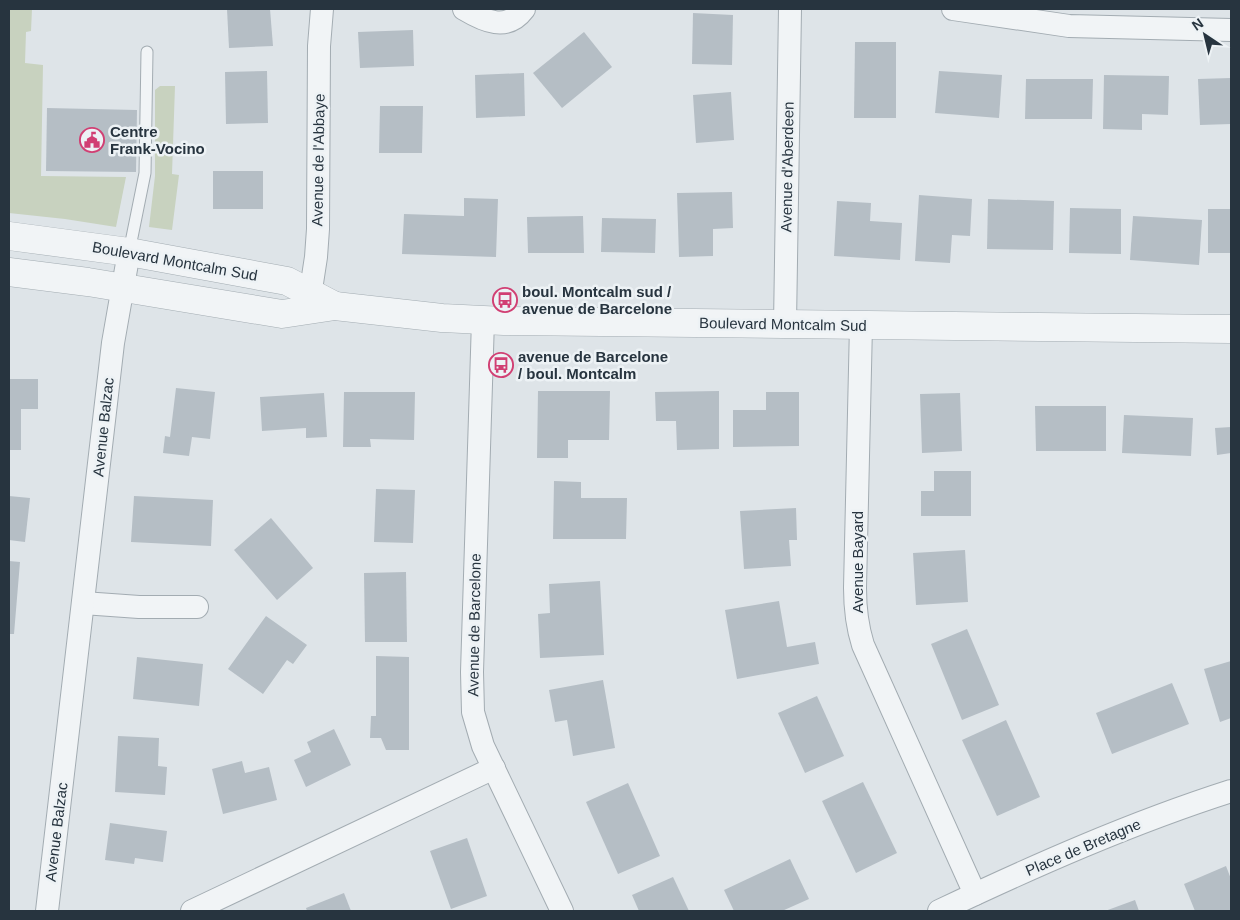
<svg xmlns="http://www.w3.org/2000/svg" width="1240" height="920" font-family="Arial,sans-serif">
<style>
.green{fill:#c8d2bf}
.building{fill:#b5bec5}
.lines{fill:none;stroke-linecap:round;stroke-linejoin:round}
.service-casing{stroke:#a3acb2;stroke-width:13}
.minor-casing{stroke:#a3acb2;stroke-width:24}
.tertiary-casing{stroke:#a3acb2;stroke-width:29}
.service{stroke:#f1f4f6;stroke-width:11}
.minor{stroke:#f1f4f6;stroke-width:22}
.tertiary{stroke:#f1f4f6;stroke-width:28}
.labels{text-anchor:middle;dominant-baseline:central;stroke-width:5;stroke-linejoin:round;paint-order:stroke}
.poi-label{font-size:15px;font-weight:bold;fill:#27343f;stroke:#edf2f5;text-anchor:start}
.street-label{font-size:15px;fill:#27343f;stroke:#edf2f5}
</style>
<rect width="100%" height="100%" fill="#dee4e8"/>
<g class="green">
<polygon points="9,9 32,9 31,31 26,32 25,63 43,65 41,176 126,177 116,227 65,219 9,213"/>
<polygon points="160,86 175,86 172,174 179,175 172,230 149,227 155,176 155,90"/>
</g>
<g class="building">
<polygon points="227,9 270,9 273,46 229,48"/>
<polygon points="693,13 733,15 732,65 692,64"/>
<polygon points="413,30 414,66 360,68 358,32"/>
<polygon points="584,32 612,67 562,108 533,73"/>
<polygon points="855,42 896,42 896,118 854,118"/>
<polygon points="267,71 268,123 226,124 225,72"/>
<polygon points="939,71 1002,75 999,118 935,113"/>
<polygon points="524,73 525,116 476,118 475,75"/>
<polygon points="1104,75 1169,76 1168,115 1142,114 1142,130 1103,129"/>
<polygon points="1231,78 1231,124 1200,125 1198,79"/>
<polygon points="1026,79 1093,79 1092,119 1025,119"/>
<polygon points="731,92 734,140 696,143 693,95"/>
<polygon points="380,106 423,106 422,153 379,153"/>
<polygon points="47,108 137,110 136,172 46,171"/>
<rect x="213" y="171" width="50" height="38"/>
<polygon points="732,192 733,228 713,229 713,256 679,257 677,193"/>
<polygon points="919,195 972,199 970,236 952,235 950,263 915,261"/>
<polygon points="464,198 498,199 496,257 402,254 404,214 464,216"/>
<polygon points="988,199 1054,201 1053,250 987,249"/>
<polygon points="837,201 871,203 870,221 902,223 900,260 834,256"/>
<polygon points="1070,208 1121,209 1121,254 1069,253"/>
<rect x="1208" y="209" width="23" height="44"/>
<polygon points="583,216 584,253 528,253 527,217"/>
<polygon points="1133,216 1202,220 1199,265 1130,260"/>
<polygon points="602,218 656,219 655,253 601,252"/>
<polygon points="9,379 38,379 38,409 21,409 21,450 9,450"/>
<polygon points="176,388 215,392 210,439 192,437 189,456 163,453 165,436 170,437"/>
<polygon points="538,391 610,391 609,440 568,440 568,458 537,458"/>
<polygon points="719,391 719,449 677,450 676,421 656,421 655,392"/>
<polygon points="344,392 415,392 414,440 370,439 371,447 343,447"/>
<polygon points="766,392 799,392 799,446 733,447 733,410 766,410"/>
<polygon points="324,393 327,437 306,438 306,428 262,431 260,397"/>
<polygon points="960,393 962,451 922,453 920,394"/>
<polygon points="1035,406 1106,406 1106,451 1036,451"/>
<polygon points="1124,415 1193,418 1191,456 1122,453"/>
<polygon points="1231,427 1231,453 1217,455 1215,428"/>
<polygon points="934,471 971,471 971,516 921,516 921,491 934,491"/>
<polygon points="554,481 581,482 581,498 627,498 626,539 553,539"/>
<polygon points="376,489 415,490 413,543 374,542"/>
<polygon points="9,496 30,498 25,542 9,540"/>
<polygon points="134,496 213,500 211,546 131,542"/>
<polygon points="796,508 797,540 789,540 791,566 744,569 740,511"/>
<polygon points="271,518 313,568 277,600 234,550"/>
<polygon points="965,550 968,602 916,605 913,553"/>
<polygon points="9,561 20,562 14,634 9,634"/>
<polygon points="406,572 407,642 365,642 364,573"/>
<polygon points="600,581 604,655 540,658 538,614 550,613 549,584"/>
<polygon points="779,601 787,647 815,642 819,664 737,679 725,610"/>
<polygon points="266,616 307,645 293,664 287,660 263,694 228,669"/>
<polygon points="967,629 999,705 962,720 931,644"/>
<polygon points="376,656 409,657 409,750 386,750 381,738 370,738 371,716 376,716"/>
<polygon points="137,657 203,664 199,706 133,699"/>
<polygon points="1231,661 1231,718 1220,722 1204,669"/>
<polygon points="603,680 615,748 573,756 567,720 555,722 549,690"/>
<polygon points="1172,683 1189,724 1112,754 1096,713"/>
<polygon points="817,696 844,756 805,773 778,713"/>
<polygon points="1006,720 1040,797 997,816 962,740"/>
<polygon points="334,729 351,765 306,787 294,760 311,752 307,742"/>
<polygon points="118,736 159,738 158,766 167,767 165,795 115,792"/>
<polygon points="242,761 245,773 269,767 277,800 223,814 212,769"/>
<polygon points="863,782 897,853 856,873 822,801"/>
<polygon points="628,783 660,856 618,874 586,802"/>
<polygon points="110,823 167,831 163,862 135,858 134,864 105,860"/>
<polygon points="467,838 487,896 451,909 430,851"/>
<polygon points="790,859 809,899 782,911 734,911 724,890"/>
<polygon points="1226,866 1231,879 1231,910 1228,911 1195,911 1184,884"/>
<polygon points="673,877 689,911 639,911 632,895"/>
<polygon points="344,893 351,911 307,911 306,908"/>
<polygon points="1135,900 1139,911 1105,911"/>
</g>
<g class="lines">
<defs>
<polyline id="service" points="129,252 145,173 147,52"/>
<g id="minor">
<path d="M464 9C484 21 507 32 524 9"/>
<polyline points="953,9 1069,26 1231,30"/>
<polyline points="308,309 316,257 318,229 319,46 322,9"/>
<polyline points="483,320 472,672 473,712 483,746 562,911"/>
<polyline points="785,324 790,9"/>
<path d="M861 325 855 588C855 608 857 626 863 645L975 894"/>
<polyline points="83,603 139,607 197,607"/>
<polyline points="47,911 113,343 129,252"/>
<polyline points="192,911 494,768"/>
<path d="M939 911C1034 866 1131 823 1231 791"/>
</g>
<g id="tertiary">
<polyline points="9,236 129,252 287,281 335,306"/>
<polyline points="9,272 88,282 282,314 335,306 442,318 504,321 1231,329"/>
</g>
</defs>
<use href="#service" class="service-casing"/>
<use href="#minor" class="minor-casing"/>
<use href="#tertiary" class="tertiary-casing"/>
<use href="#service" class="service"/>
<use href="#minor" class="minor"/>
<use href="#tertiary" class="tertiary"/>
</g>
<defs>
<symbol id="civic-ring" viewBox="-11 -11 22 22"><circle r="9.5" fill="#edf2f5" stroke="#d13f73" stroke-width="1.5"/><path d="M-.6-6.5H3V-4.5H.6V-3L4-1V1h2V6H-6V1h2V-1L-.6-3ZM-1.2 2.5V6h2.4V2.5Z" fill="#d13f73"/></symbol>
<symbol id="bus-ring" viewBox="-11 -11 22 22"><circle r="9.5" fill="#edf2f5" stroke="#d13f73" stroke-width="1.5"/><path d="M-5-6H5V4H4V6H2V4H-2V6H-4V4H-5ZM-3.5-4V0h7V-4ZM-3.5 1.2v1.5H-2V1.2ZM2 1.2v1.5H3.5V1.2Z" fill="#d13f73"/></symbol>
</defs>
<g fill-rule="evenodd">
<use href="#civic-ring" x="78" y="126" width="28" height="28"/>
<use href="#bus-ring" x="491" y="286" width="28" height="28"/>
<use href="#bus-ring" x="487" y="351" width="28" height="28"/>
</g>
<g class="labels">
<g class="poi-label">
<text x="110" y="131">Centre<tspan x="110" dy="17">Frank-Vocino</tspan></text>
<text x="522" y="291">boul. Montcalm sud /<tspan x="522" dy="17">avenue de Barcelone</tspan></text>
<text x="518" y="356">avenue de Barcelone<tspan x="518" dy="17">/ boul. Montcalm</tspan></text>
</g>
<g class="street-label">
<text transform="translate(318 160) rotate(-89)">Avenue de l'Abbaye</text>
<text transform="translate(787 167) rotate(-89)">Avenue d'Aberdeen</text>
<text transform="translate(175 261) rotate(10)">Boulevard Montcalm Sud</text>
<text transform="translate(783 324) rotate(1)">Boulevard Montcalm Sud</text>
<text transform="translate(103 427) rotate(-84)">Avenue Balzac</text>
<text transform="translate(857 562) rotate(-90)">Avenue Bayard</text>
<text transform="translate(474 625) rotate(-89)">Avenue de Barcelone</text>
<text transform="translate(56 832) rotate(-83)">Avenue Balzac</text>
<text transform="translate(1083 847) rotate(-23)">Place de Bretagne</text>
</g>
</g>
<rect width="1240" height="920" fill="none" stroke="#27343f" stroke-width="20"/>
<g transform="translate(1205 35) rotate(325)" stroke="#edf2f5" stroke-width="4" paint-order="stroke">
<path d="M0-4L9 19L0 12L-9 19Z" fill="#27343f"/>
<text y="-8" font-size="14" font-weight="bold" text-anchor="middle" fill="#27343f">N</text>
</g>
</svg>
